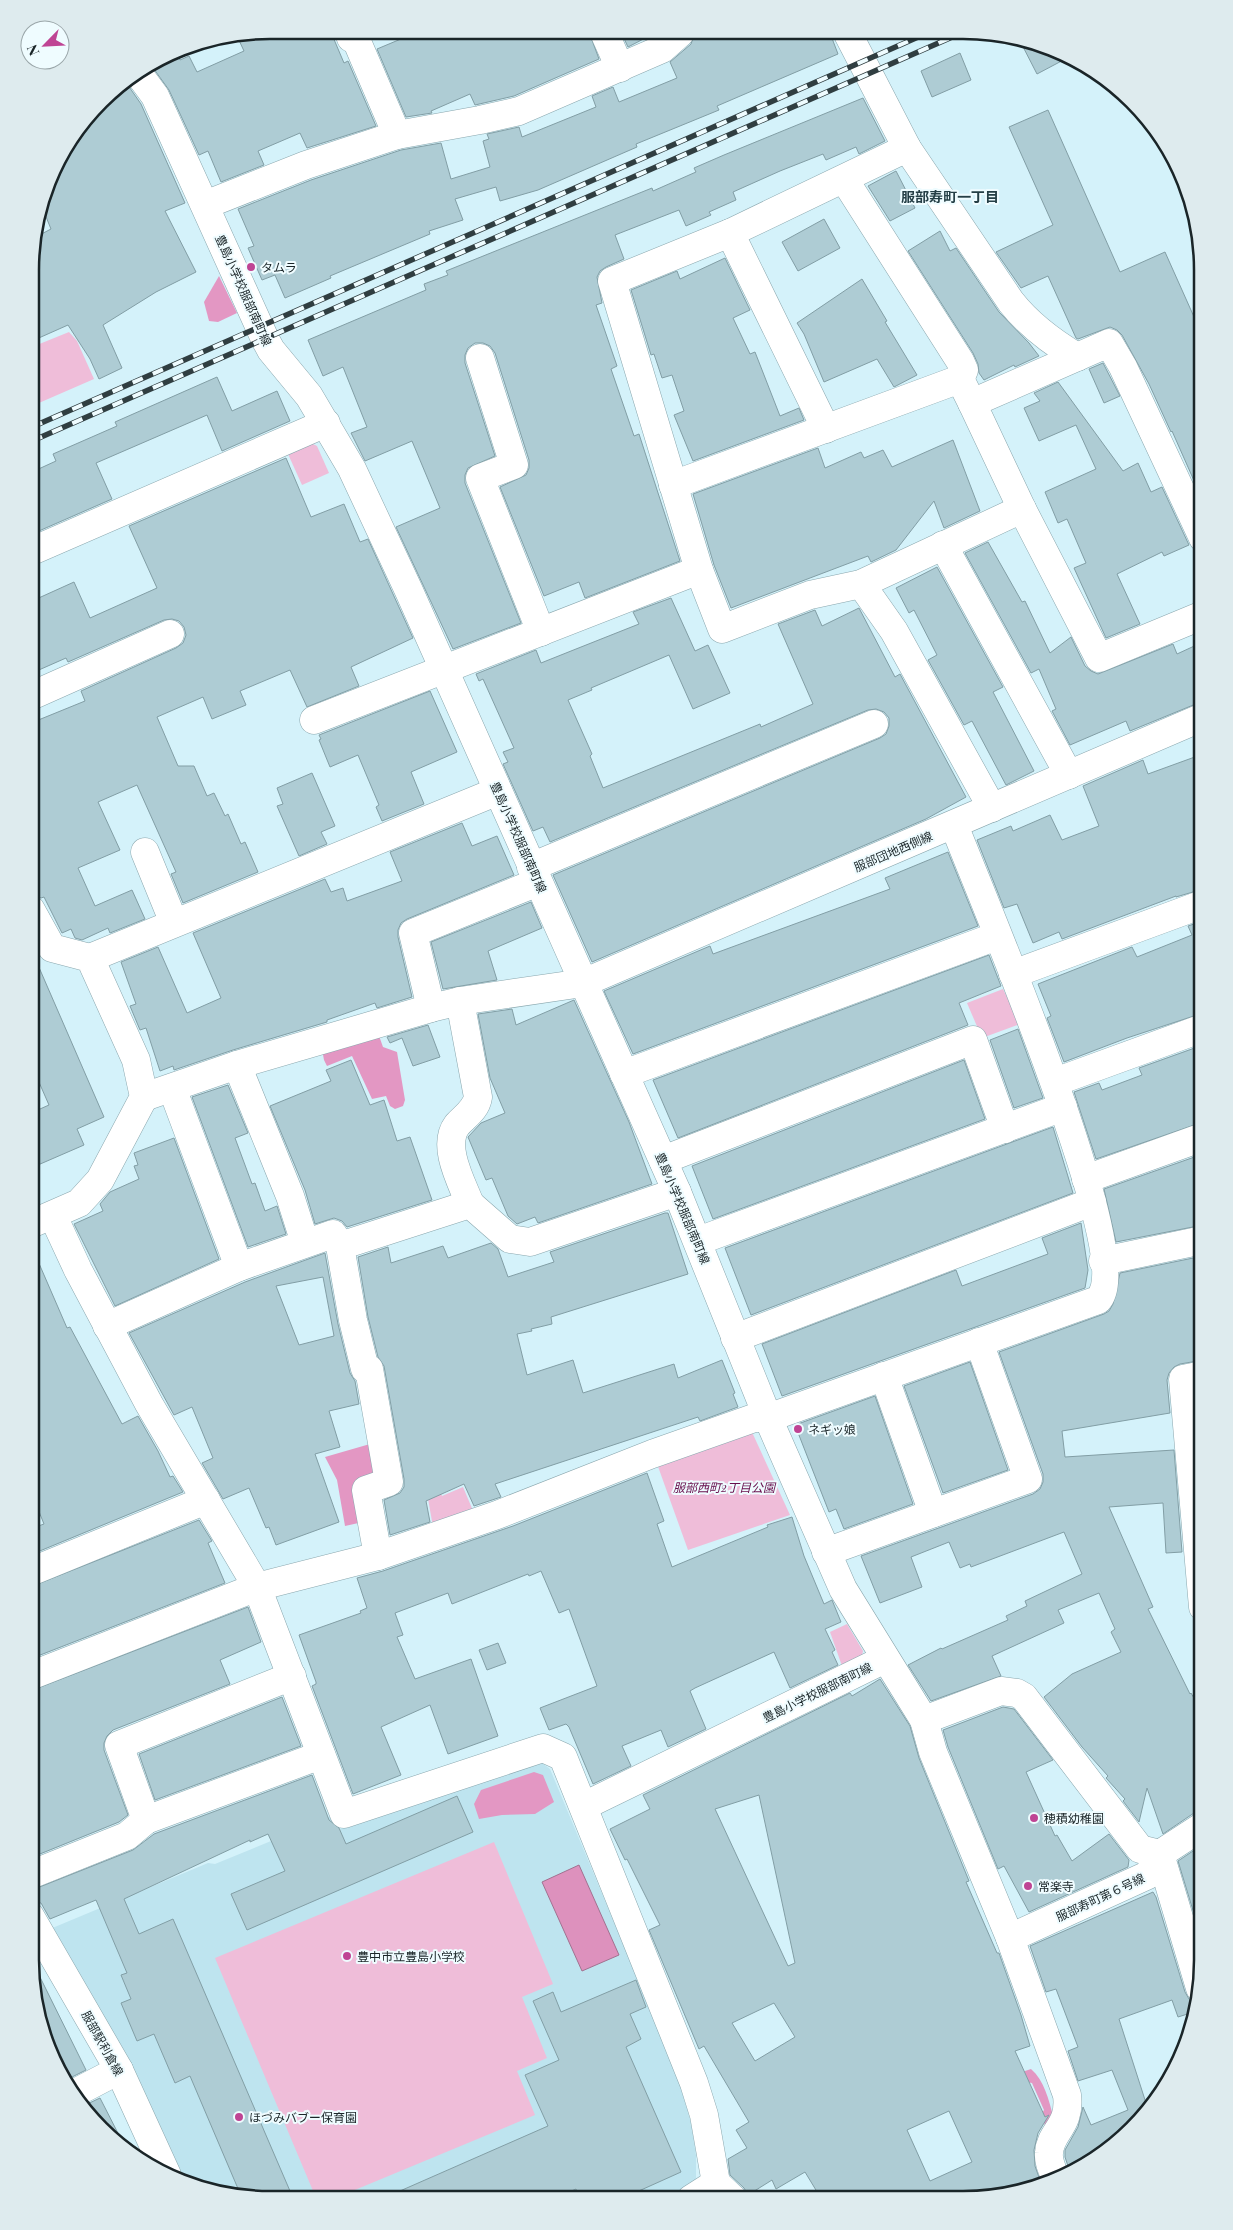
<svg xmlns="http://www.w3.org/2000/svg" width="1233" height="2230" font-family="'Playfair Display','Noto Sans JP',serif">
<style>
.built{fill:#bee4ef}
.green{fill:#efbdd9}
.forest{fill:#e397c3}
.water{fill:#dd91bd;stroke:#a27190}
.building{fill:#aeccd4;stroke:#829ea5;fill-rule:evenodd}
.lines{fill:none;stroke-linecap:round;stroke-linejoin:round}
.minor-casing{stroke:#8aa7ae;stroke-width:29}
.minor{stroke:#fff;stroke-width:28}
.rail-casing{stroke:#303e41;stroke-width:5.5}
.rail{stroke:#effcff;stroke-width:4;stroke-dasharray:11;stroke-linecap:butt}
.poi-dot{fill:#bf4494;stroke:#effcff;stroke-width:2}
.labels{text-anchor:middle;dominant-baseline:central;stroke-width:4;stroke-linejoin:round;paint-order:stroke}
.poi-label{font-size:12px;fill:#1a2528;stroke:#effcff;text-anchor:start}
.street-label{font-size:12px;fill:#1a2528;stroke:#effcff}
.park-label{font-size:12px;font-style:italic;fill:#670d4c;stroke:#effcff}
.neighbourhood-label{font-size:14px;font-weight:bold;fill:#253f46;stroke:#effcff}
.rim{fill:none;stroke:#1a2528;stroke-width:2.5}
</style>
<rect width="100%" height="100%" fill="#d4f2fa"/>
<polygon class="built" points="542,1763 550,1769 676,2071 691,2123 696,2155 696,2180 668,2199 238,2198 180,2182 127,2060 50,1929 208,1863 215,1864 332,1816 338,1829"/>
<g class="green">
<polygon points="69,332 77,341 94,379 32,406 32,347"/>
<polygon points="311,443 317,446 329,473 302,485 288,454"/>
<polygon points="1003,989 1020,1024 982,1038 967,1003"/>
<polygon points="751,1430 790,1515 688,1550 656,1461"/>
<polygon points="433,1475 442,1496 463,1487 474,1513 433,1527 424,1476"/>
<polygon points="847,1624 863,1651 862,1656 842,1666 830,1632"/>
<polygon points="494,1842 553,1984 522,1997 547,2058 517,2071 535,2115 350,2192 352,2198 316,2198 215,1958"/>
</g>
<g class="forest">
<polygon points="219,276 237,313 218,322 209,321 204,302"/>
<polygon points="378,1033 383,1047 397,1052 405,1100 403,1106 395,1109 390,1106 386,1096 372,1099 352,1056 327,1066 324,1060 322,1049"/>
<polygon points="370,1444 378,1476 363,1522 345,1526 337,1480 325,1457"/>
<polygon points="534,1772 543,1775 554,1802 535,1814 502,1815 479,1819 474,1804 481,1790"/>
<path d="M1031 2069C1044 2080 1049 2100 1053 2116L1046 2128 1041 2115 1044 2110 1032 2083 1026 2082 1022 2072Z"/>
</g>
<polygon class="water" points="579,1865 619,1955 582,1971 542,1882"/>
<g class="building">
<polygon points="270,30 330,30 344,63 348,61 376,126 307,148 300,133 258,151 264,165 221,182 208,151 199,155 169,90 151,65 175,50 180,60 189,56 197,72 244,51 237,36"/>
<polygon points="420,31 589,32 599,59 514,96 475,105 470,94 431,111 432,113 406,117 377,49"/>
<polygon points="621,32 657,32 628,47"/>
<polygon points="695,33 830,33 838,54 717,106 719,110 636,144 637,147 538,190 500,201 496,187 455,199 463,220 429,231 430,234 330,276 331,278 285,298 275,275 262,280 248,248 254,246 238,209 311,180 401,150 441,143 451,179 490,167 483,141 489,139 487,134 519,127 522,137 596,107 592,96 613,87 619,102 677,78 670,62 691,44"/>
<polygon points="1018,37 1069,55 1071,56 1037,74"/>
<polygon points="960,53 971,80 932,97 921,71"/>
<polygon points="125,81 141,104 185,203 165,211 196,272 156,292 103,325 122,368 99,379 90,359 68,325 32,341 32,239 51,229 42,207 55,164 111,90"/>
<polygon points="863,98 885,141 859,154 856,147 826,160 823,154 780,171 733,192 736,200 709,212 711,215 686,226 679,210 615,235 624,259 606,267 600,271 597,277 602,303 596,305 617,366 611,369 634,436 639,434 680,561 585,598 579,582 544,596 500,487 526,475 529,468 529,460 495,353 490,346 483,343 475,343 468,348 465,355 465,363 495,456 468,468 465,475 465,483 521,623 453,649 396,527 440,508 412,441 365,461 351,433 367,427 343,367 323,376 308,340 426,290 424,284 448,275 446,271 652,188 653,191 696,172 694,168 724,155"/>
<polygon points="1048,110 1120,272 1165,252 1203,337 1203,501 1172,431 1171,432 1149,384 1122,335 1117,330 1110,327 1078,339 1076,338 1048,276 1021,288 996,252 1053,225 1009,127"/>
<polygon points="896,171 915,208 890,221 868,186"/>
<polygon points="824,219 840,248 798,271 782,242"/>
<polygon points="940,231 950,251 956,248 999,312 1029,343 1039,356 1015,367 1014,365 984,380 979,373 978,364 973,353 908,251"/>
<polygon points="725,258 750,310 733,318 750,354 755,352 780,416 799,408 804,420 693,461 674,415 684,411 672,375 662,378 654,354 651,355 631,290 677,271 680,279"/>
<polygon points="862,279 887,321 885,322 917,375 894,387 877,359 824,382 804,334 797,323"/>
<polygon points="1103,363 1120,396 1104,403 1089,369"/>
<polygon points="217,377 232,411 277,391 290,421 222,451 207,415 96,463 112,499 32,534 32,472 56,461 53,454 117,426 115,422"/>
<polygon points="1058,382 1123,471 1138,463 1151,492 1162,487 1189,545 1164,556 1162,552 1117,574 1140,624 1106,638 1074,568 1086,563 1067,519 1058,523 1045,492 1096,469 1076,425 1039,441 1024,408 1040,401 1034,393"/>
<polygon points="953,440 980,511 944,528 934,501 896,550 871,562 868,556 731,608 714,565 693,494 818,448 825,468 861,452 864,458 883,450 892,467"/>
<polygon points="286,458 311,517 344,504 360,542 368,539 413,638 351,667 359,686 307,707 290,670 240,691 246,705 212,719 203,697 157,717 178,766 194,766 207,796 214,793 225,816 228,814 241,844 245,842 258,872 183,903 171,874 176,872 137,785 98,802 120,850 78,868 95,906 132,890 145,919 110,933 108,928 82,940 75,938 71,929 62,933 44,897 41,898 35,895 31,887 31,723 85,701 81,691 176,648 183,643 186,635 184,627 179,621 172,619 164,620 68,662 66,658 32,673 32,601 74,582 90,618 157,588 129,526"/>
<polygon points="988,542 1022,602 1025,601 1050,653 1071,637 1085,666 1091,671 1098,674 1173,644 1177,654 1203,642 1203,701 1130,731 1126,721 1070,745 1052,711 1056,709 1039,669 1031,673 965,553"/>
<polygon points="937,567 1003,687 993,692 1034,771 1006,785 972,721 964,725 928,660 937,655 914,610 909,613 896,588"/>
<polygon points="671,598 695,651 708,645 730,693 693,709 669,655 591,688 592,690 568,700 592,754 590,756 603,788 760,724 761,727 813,704 778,624 815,610 822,626 859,608 895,677 900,674 966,797 926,819 592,962 553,875 880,738 886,734 889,726 889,718 884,712 876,709 868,710 550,842 543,827 533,831 503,764 508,762 503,752 514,748 483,679 479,681 476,674 536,650 541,663 576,649 639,624 633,612"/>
<polygon points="430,691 457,752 411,772 424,804 382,821 376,807 379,805 358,755 330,767 319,740 321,739 319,735"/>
<polygon points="1203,754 1203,889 1176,897 1176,896 1062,939 1059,932 1033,943 1017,904 1004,908 977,840 1011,826 1013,831 1050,815 1062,840 1099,826 1083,786 1143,760 1148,774"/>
<polygon points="312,773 335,826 321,832 327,844 299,856 277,806 283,804 277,788"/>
<polygon points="462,823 472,846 497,836 514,875 407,919 401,923 398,930 398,937 412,997 377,1008 375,1003 327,1020 327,1022 233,1050 174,1070 173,1066 160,1071 146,1028 140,1030 130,1006 136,1004 121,962 158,947 187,1013 221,998 193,933 325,879 331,892 343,888 347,901 402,881 390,852"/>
<polygon points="948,852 978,926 633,1054 604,991 710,946 713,954 890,889 885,878"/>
<polygon points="531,902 542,928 488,951 497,980 443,989 431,942"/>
<polygon points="1203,921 1203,1013 1127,1038 1064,1062 1047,1018 1051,1016 1038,984 1132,947 1137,957 1192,935 1188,926"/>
<polygon points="31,949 104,1117 77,1129 84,1145 31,1168 31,1113 49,1105 31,1064"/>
<polygon points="989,955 1001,986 959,1003 968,1025 678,1138 653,1080"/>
<polygon points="574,1000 629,1122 652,1184 538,1223 535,1217 517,1224 508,1216 492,1178 486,1180 468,1137 481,1123 505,1113 490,1078 478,1014 512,1009 516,1025"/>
<polygon points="428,1025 440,1057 413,1066 402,1038 390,1043 387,1037"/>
<polygon points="1018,1029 1043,1098 1014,1108 990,1040"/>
<polygon points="1203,1045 1203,1122 1096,1159 1074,1092 1099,1083 1102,1090 1142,1075 1139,1068"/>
<polygon points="351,1060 370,1105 384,1100 397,1141 410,1137 432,1200 347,1227 342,1221 334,1218 315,1224 305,1190 270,1106 331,1081 326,1070"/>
<polygon points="964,1060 985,1119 713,1219 692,1166"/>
<polygon points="228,1085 248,1133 235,1138 252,1184 255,1183 265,1211 277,1206 286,1234 248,1247 192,1097"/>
<polygon points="1053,1127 1073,1193 751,1315 725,1248"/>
<polygon points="174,1138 219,1259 115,1306 74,1224 103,1211 100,1204 110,1192 139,1179 134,1166 138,1165 134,1153"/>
<polygon points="1203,1154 1203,1179 1196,1182 1203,1225 1116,1242 1104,1189"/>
<polygon points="665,1213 668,1213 688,1274 551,1317 552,1324 531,1329 532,1331 517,1334 527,1375 573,1360 583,1393 674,1364 678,1378 722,1360 735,1393 733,1394 738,1407 700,1421 698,1417 495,1484 501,1497 474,1506 464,1484 426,1501 430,1522 390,1535 384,1500 400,1493 404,1487 404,1479 384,1366 378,1357 368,1317 358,1257 388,1247 391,1263 443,1246 448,1258 491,1243 498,1249 508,1277 554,1262 550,1252"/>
<polygon points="1081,1223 1088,1270 1085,1288 782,1396 762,1344 956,1270 962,1286 1048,1254 1042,1238"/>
<polygon points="31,1245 67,1328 70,1327 122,1424 138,1416 158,1451 170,1477 173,1476 183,1492 30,1555 30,1529 44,1524 31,1492"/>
<path d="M325 1253 338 1324 350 1373 355 1381 359 1404 329 1411 340 1447 315 1454 339 1522 276 1545 269 1527 266 1528 249 1488 223 1499 202 1463 213 1458 192 1407 174 1415 129 1333 245 1282ZM323 1277 334 1336 299 1345 276 1286Z"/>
<polygon points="1203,1256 1203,1360 1180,1364 1174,1367 1169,1373 1167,1380 1170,1413 1062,1431 1065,1457 1174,1450 1182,1552 1166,1553 1163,1503 1109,1507 1153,1607 1148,1609 1190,1694 1191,1693 1203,1714 1203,1810 1194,1813 1163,1834 1147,1788 1139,1822 1123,1801 1125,1799 1106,1778 1108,1776 1082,1747 1044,1697 1072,1674 1121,1652 1111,1632 1115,1629 1099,1593 1058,1610 1064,1623 992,1656 1001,1676 931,1701 908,1665 941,1648 942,1649 1008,1620 1006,1616 1027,1606 1025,1601 1082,1574 1064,1532 971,1567 970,1564 960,1568 949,1542 911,1557 922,1587 880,1603 861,1556 1033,1494 1040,1489 1043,1482 1043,1474 999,1352 1104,1314 1109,1311 1113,1304 1120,1273"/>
<polygon points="970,1362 1008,1470 943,1493 904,1386"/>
<polygon points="875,1396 913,1504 844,1529 836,1509 829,1512 795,1425"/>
<polygon points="647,1473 664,1521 657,1524 672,1567 768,1527 767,1525 792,1517 804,1556 824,1604 832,1600 841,1622 825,1629 835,1650 832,1652 838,1665 790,1688 774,1652 695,1688 690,1691 706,1729 668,1747 661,1730 622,1746 631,1766 593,1784 569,1727 566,1724 549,1730 540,1708 597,1686 569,1609 559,1613 541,1571 529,1576 528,1574 452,1604 448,1593 395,1613 403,1635 397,1637 415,1679 471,1659 498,1736 448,1754 430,1705 381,1727 401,1775 353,1794 312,1686 316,1684 316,1682 299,1635 361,1613 360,1611 367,1608 357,1578 383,1571 513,1526"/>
<polygon points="199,1520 212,1541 208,1543 225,1583 30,1659 30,1587"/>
<polygon points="248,1607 261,1642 220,1660 230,1684 113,1730 107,1736 104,1743 104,1750 128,1815 119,1822 30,1858 30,1691"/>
<polygon points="498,1643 506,1663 487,1670 479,1650"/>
<path d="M880 1679 910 1726 919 1758 969 1881 966 1882 997 1953H999L1021 2015 1030 2046 1015 2051 1045 2117 1049 2115 1038 2133 1034 2150 1035 2166 1042 2186 1041 2187 963 2200H822L805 2172 776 2189 772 2180 748 2195 744 2188 730 2175 728 2159 747 2148 736 2130 749 2122 704 2046 699 2049 649 1930 660 1925 627 1859 625 1860 610 1829 650 1809 643 1795 850 1693 852 1696ZM759 1795 795 1963 788 1966 715 1809ZM774 2003 795 2037 755 2061 732 2023ZM949 2111 972 2162 930 2181 907 2130Z"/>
<polygon points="282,1697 301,1746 155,1800 139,1754"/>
<polygon points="1003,1707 1014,1709 1053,1760 1026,1772 1055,1836 1057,1835 1072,1861 1109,1834 1129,1860 1128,1867 1029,1912 1004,1866 998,1869 948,1747 943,1730"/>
<polygon points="312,1775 329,1820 339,1828 346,1844 457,1796 473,1832 247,1930 231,1894 285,1871 268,1834 250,1842 250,1840 124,1899 139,1934 173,1919 293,2198 242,2198 190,2076 175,2083 154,2034 137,2041 121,2003 131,1999 121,1975 127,1973 96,1900 50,1919 41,1903 37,1902 32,1890 133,1850 154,1834"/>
<polygon points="1202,1845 1202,1940 1178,1861"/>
<polygon points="1153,1892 1156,1897 1185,1992 1189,1999 1196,2003 1194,2012 1178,2017 1172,2000 1119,2019 1146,2103 1158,2098 1153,2106 1097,2159 1070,2172 1065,2157 1065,2150 1078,2127 1083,2107 1091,2125 1128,2110 1112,2070 1078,2081 1068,2051 1078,2047 1056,1989 1046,1992 1030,1946"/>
<polygon points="37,1971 86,2070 66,2080 43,2038 32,1973"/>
<polygon points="636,1980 646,2007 630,2014 641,2039 626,2047 681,2172 621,2199 580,2199 576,2189 552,2199 384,2198 548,2126 525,2075 559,2060 533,2001 553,1992 561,2012"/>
<polygon points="100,2098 124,2145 120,2147 81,2107"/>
</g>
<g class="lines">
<defs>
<g id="minor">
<polyline points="348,30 351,38 355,37 397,135"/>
<polyline points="604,32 620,68"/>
<path d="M848 34 907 148 1011 302C1029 325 1052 342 1077 357"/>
<path d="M138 73 155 96 265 339 271 350 309 396 352 469 409 591 677 1192 768 1418 843 1589 924 1720 933 1752 1010 1938 1067 2095C1071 2127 1050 2131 1049 2153 1048 2162 1053 2171 1056 2179"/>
<polyline points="907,148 730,233 612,281 699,570 722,629 810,595 861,584 1022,509"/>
<polyline points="844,179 960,361 964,370 960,379"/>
<polyline points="205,205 306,165 397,135 480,120 519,111 662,49 680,33"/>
<polyline points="730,233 826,429"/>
<polyline points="480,358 514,465 480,478 541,632"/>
<polyline points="673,485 960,379 972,403"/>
<polyline points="943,545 1069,775"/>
<polyline points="32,551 326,423"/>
<polyline points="861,584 894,631 992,808"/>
<polyline points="1203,615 1099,658 1022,509 972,403 1109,343 1123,367 1203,538"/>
<polyline points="31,696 170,634"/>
<polyline points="314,720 699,570"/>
<polyline points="145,852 174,923"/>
<polyline points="531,867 874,724"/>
<polyline points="90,958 498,791"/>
<polyline points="1013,974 1203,904"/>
<path d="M460 1001 478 1097C476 1110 465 1116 457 1125 441 1146 462 1183 470 1204"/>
<polyline points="431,1008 413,933 538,882"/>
<polyline points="237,1065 290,1196 305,1243"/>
<polyline points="624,1074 997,936"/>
<polyline points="1055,1082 1203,1028"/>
<polyline points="172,1088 239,1267"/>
<polyline points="144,1097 237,1065 431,1008 460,1001 583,983 1203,717"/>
<polyline points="663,1160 973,1040 1005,1129"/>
<polyline points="1086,1179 1203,1137"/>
<polyline points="53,1216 78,1270 149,1404 257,1587 344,1814 543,1748 563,1757 694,2083 704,2115 716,2183"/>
<polyline points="31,1224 79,1203 100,1180 144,1097 136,1060 90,958 52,948 31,910"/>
<polyline points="698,1241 1063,1107"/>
<polyline points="340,1246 353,1320 365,1369 369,1369 389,1482 366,1490 378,1556"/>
<polyline points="1103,1261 1203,1240"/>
<polyline points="107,1326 239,1267 333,1234 340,1246 470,1204 510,1239 530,1242 677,1192"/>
<polyline points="735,1338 1092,1202"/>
<polyline points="884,1376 933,1513"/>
<polyline points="826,1552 1028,1479 979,1342"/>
<polyline points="30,1572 206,1500"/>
<polyline points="1203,1607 1183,1379 1203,1375"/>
<path d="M30 1676 257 1587 378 1556 497 1515 652 1454 754 1418H768L1098 1300C1138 1259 978 888 954 825"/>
<polyline points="924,1720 1001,1691 1017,1693 1024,1697 1140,1849 1160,1854 1200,1988"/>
<polyline points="584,1806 885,1659"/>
<polyline points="146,1820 119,1745 292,1676"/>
<polyline points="30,1875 127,1836 146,1820 321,1755"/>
<polyline points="30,1916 119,2070 167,2175"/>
<polyline points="1010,1938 1148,1875 1160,1854 1203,1826"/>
<polyline points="73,2094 119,2070"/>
<polyline points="716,2183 733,2199"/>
<polyline points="691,2199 716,2183"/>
</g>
</defs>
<use href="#minor" class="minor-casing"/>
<use href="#minor" class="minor"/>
<defs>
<g id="rail">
<polyline points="32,427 925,34"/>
<polyline points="32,441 959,34"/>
</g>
</defs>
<use href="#rail" class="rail-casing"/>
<use href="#rail" class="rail"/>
</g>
<g class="poi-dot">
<circle cx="251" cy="267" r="5"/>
<circle cx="798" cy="1429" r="5"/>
<circle cx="1034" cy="1818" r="5"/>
<circle cx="1028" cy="1886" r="5"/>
<circle cx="347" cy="1956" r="5"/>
<circle cx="239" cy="2117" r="5"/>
</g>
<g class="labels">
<g class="poi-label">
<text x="261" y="267">タムラ</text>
<text x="808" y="1429">ネギッ娘</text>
<text x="1044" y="1818">穂積幼稚園</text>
<text x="1038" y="1886">常楽寺</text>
<text x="357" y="1956">豊中市立豊島小学校</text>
<text x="249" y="2117">ほづみバブー保育園</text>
</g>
<g class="street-label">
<text transform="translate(244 290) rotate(66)">豊島小学校服部南町線</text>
<text transform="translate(519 837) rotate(66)">豊島小学校服部南町線</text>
<text transform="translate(893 851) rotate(-23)">服部団地西側線</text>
<text transform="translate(683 1208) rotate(67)">豊島小学校服部南町線</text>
<text transform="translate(817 1692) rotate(-26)">豊島小学校服部南町線</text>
<text transform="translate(1100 1897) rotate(-25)">服部寿町第６号線</text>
<text transform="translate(103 2043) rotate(61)">服部駅利倉線</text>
</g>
<g class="park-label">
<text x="724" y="1487">服部西町2丁目公園</text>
</g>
<g class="neighbourhood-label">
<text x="950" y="196">服部寿町一丁目</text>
</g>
</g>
<path d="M0 0H1233V2230H0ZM270 39H963A231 231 0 0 1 1194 270V1960A231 231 0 0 1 963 2191H270A231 231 0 0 1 39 1960V270A231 231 0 0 1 270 39Z" fill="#deebee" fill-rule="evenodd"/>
<path class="rim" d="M270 39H963A231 231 0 0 1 1194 270V1960A231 231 0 0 1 963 2191H270A231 231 0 0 1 39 1960V270A231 231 0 0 1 270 39Z"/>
<g transform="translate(45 45) rotate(246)"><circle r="24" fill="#effcff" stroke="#9aa6a9"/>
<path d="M0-4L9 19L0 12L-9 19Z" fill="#bf4494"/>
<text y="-8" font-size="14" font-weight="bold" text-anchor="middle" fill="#1a2528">N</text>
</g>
</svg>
